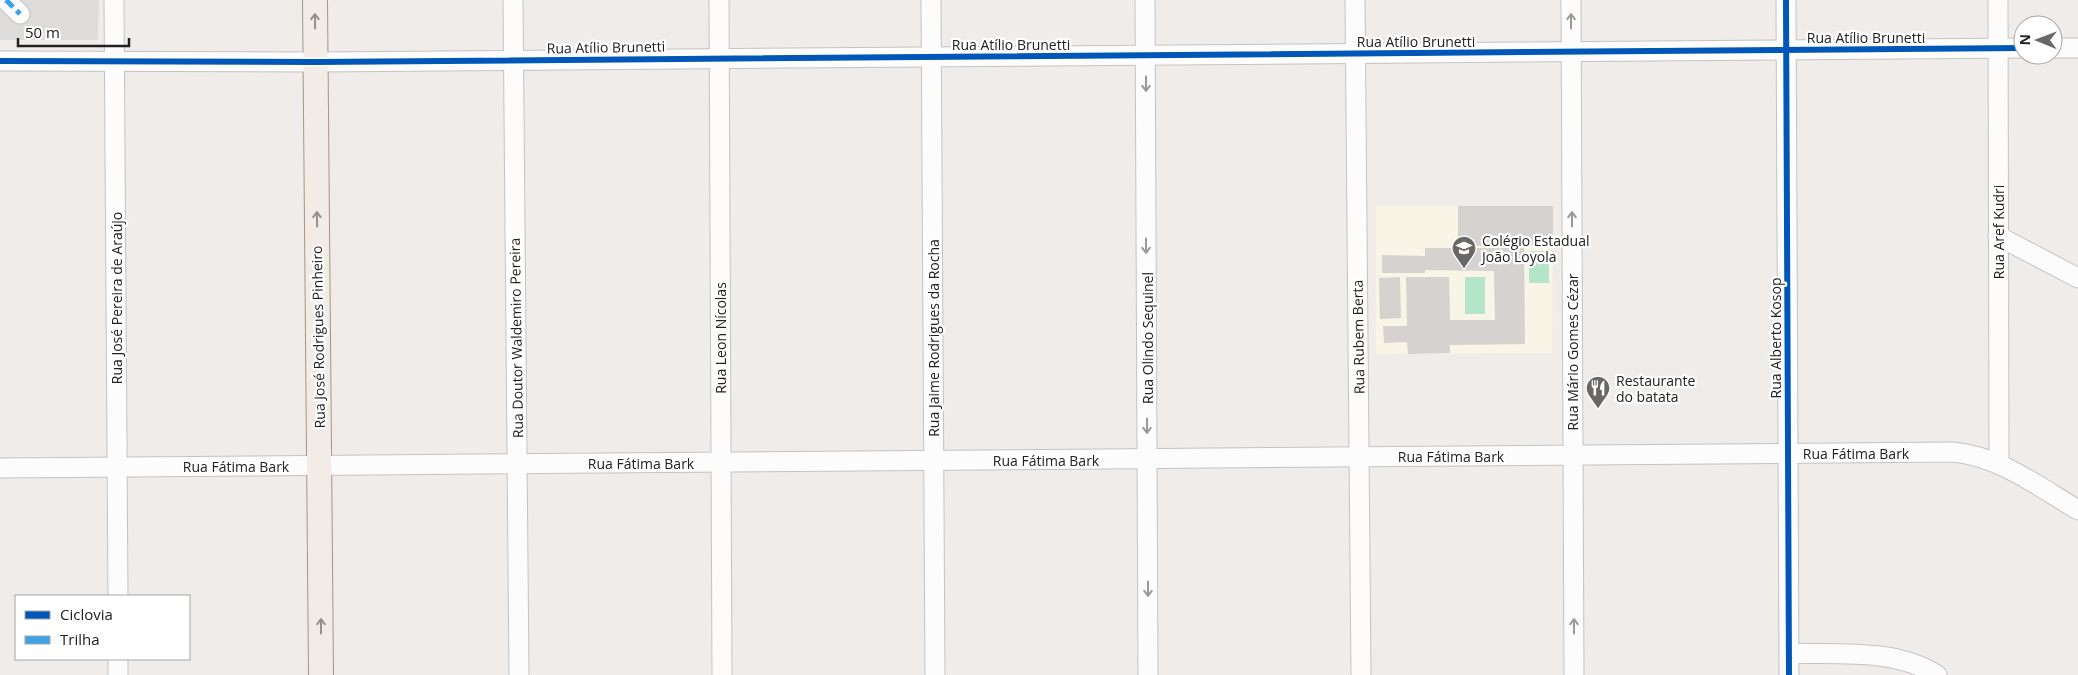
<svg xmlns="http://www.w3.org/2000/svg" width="2078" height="675" font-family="'Open Sans',sans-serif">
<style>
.residential{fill:#dedcdb}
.education{fill:#f8f4e6}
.pitch{fill:#b5e5c9}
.building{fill:#d6d2d0}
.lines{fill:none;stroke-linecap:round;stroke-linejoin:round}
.minor-casing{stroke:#c5c3c2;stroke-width:21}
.major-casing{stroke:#a69685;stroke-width:26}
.minor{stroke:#fdfcfc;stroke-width:19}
.major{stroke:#f2ebe6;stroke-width:24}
.quiet{stroke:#3ea2ea;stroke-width:5;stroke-dasharray:10 5;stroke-linecap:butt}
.cycleway-casing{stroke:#fff;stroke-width:9}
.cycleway{stroke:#0057b8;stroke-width:6}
.oneway{stroke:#94908d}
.oneway2{stroke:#9a9999}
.labels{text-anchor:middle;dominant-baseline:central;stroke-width:4.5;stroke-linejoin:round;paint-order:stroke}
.street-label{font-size:14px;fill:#212121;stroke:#fff}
.poi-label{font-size:14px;fill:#212121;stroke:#fff;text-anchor:start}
</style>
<rect width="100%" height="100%" fill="#efece9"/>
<polygon class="residential" points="0,0 99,0 98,40 0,40"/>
<polygon class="education" points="1376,206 1553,206 1552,353 1376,354"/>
<g class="pitch">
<rect x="1529" y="251" width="20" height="32"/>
<rect x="1465" y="277" width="20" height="37"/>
</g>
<g class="building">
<polygon points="1458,206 1553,206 1553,245 1458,246"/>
<polygon points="1425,248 1524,248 1525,344 1450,345 1450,353 1408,354 1407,342 1384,343 1383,326 1407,326 1406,277 1449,277 1450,320 1495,320 1494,271 1425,270 1425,273 1382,273 1382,255 1425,256"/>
<polygon points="1400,277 1401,318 1380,319 1379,278"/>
</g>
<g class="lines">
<defs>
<g id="minor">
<polyline points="6,0 20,14"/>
<polyline points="114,0 118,596"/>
<polyline points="513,0 519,675"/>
<polyline points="719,0 722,675"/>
<polyline points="931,0 935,675"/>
<polyline points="1145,0 1148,675"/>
<polyline points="1355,0 1361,675"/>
<polyline points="1571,0 1574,675"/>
<polyline points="1786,0 1789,675"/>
<polyline points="1998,0 1999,464"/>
<polyline points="2053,48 2078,48"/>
<polyline points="0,61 316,62 2023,48"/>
<polyline points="1998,236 2078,278"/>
<path d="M0 468 1953 452C1999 456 2039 487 2078 510"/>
<path d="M1789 653C1838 655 1894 648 1937 675"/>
<polyline points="118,659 118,675"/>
</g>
<polyline id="major" points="315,0 321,675"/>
</defs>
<use href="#minor" class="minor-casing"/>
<use href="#major" class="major-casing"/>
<use href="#minor" class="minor"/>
<use href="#major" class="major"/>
<polyline class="quiet" points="6,0 20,14"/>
<defs>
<g id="cycleway">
<polyline points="1786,0 1789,675"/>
<polyline points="0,61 316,62 2023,48"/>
</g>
</defs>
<use href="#cycleway" class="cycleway-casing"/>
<use href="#cycleway" class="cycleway"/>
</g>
<defs><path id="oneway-shaft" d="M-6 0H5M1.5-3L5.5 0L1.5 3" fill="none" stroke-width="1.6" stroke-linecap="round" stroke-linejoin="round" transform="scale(1.25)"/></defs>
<g class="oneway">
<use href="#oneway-shaft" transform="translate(315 21) rotate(-91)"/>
<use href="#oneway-shaft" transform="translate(317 219) rotate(-91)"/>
<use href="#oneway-shaft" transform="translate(321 626) rotate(-90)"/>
</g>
<g class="oneway2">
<use href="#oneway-shaft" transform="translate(1571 21) rotate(-90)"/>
<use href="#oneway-shaft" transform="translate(1146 84) rotate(90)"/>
<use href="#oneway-shaft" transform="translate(1572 219) rotate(-90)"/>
<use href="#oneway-shaft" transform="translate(1146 246) rotate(90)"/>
<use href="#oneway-shaft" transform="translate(1147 426) rotate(90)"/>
<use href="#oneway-shaft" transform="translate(1148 589) rotate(90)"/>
<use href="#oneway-shaft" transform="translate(1574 626) rotate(-90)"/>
</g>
<defs>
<symbol id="school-pin" viewBox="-11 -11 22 30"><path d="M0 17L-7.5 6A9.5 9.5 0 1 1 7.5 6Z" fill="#696867" stroke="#fff"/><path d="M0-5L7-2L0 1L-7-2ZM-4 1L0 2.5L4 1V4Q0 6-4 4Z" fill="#fff"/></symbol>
<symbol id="restaurant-pin" viewBox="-11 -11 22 30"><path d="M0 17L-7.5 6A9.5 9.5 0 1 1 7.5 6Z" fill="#696867" stroke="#fff"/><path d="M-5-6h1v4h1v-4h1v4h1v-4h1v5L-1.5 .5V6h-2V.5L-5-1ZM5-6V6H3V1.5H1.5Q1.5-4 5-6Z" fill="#fff"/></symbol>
</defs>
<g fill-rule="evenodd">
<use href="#school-pin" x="1450" y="234" width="28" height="38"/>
<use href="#restaurant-pin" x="1584" y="374" width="28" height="38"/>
</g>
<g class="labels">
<g class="street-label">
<text x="1866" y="37">Rua Atílio Brunetti</text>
<text x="1416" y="41">Rua Atílio Brunetti</text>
<text x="1011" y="44">Rua Atílio Brunetti</text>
<text transform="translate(606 47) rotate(-1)">Rua Atílio Brunetti</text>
<text transform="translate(1998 232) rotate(-90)">Rua Aref Kudri</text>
<text transform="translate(116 298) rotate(-90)">Rua José Pereira de Araújo</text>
<text transform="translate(318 337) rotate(-91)">Rua José Rodrigues Pinheiro</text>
<text transform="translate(1358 337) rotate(-91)">Rua Rubem Berta</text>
<text transform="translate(516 338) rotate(-91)">Rua Doutor Waldemiro Pereira</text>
<text transform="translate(720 338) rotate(-90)">Rua Leon Nícolas</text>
<text transform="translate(933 338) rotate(-90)">Rua Jaime Rodrigues da Rocha</text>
<text transform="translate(1147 338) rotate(-90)">Rua Olindo Sequinel</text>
<text transform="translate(1775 338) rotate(-90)">Rua Alberto Kosop</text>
<text transform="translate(1572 352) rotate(-90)">Rua Mário Gomes Cézar</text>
<text x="1856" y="453">Rua Fátima Bark</text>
<text x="1451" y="456">Rua Fátima Bark</text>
<text x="1046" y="460">Rua Fátima Bark</text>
<text x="641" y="463">Rua Fátima Bark</text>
<text x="236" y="466">Rua Fátima Bark</text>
</g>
<g class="poi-label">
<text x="1482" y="240">Colégio Estadual<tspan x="1482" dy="16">João Loyola</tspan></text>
<text x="1616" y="380">Restaurante<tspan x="1616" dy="16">do batata</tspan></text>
</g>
</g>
<rect x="15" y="595" width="175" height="65" fill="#ffffff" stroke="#a6a6a6"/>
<rect x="25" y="611" width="25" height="8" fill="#0057b8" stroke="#a6a6a6"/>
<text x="60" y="620" font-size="15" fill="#212121">Ciclovia</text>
<rect x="25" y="636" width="25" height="8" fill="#3ea2ea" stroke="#a6a6a6"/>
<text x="60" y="645" font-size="15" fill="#212121">Trilha</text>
<g transform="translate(2038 40) rotate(271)"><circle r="24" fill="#ffffff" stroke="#a6a6a6"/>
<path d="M0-4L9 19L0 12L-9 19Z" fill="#696867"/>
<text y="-8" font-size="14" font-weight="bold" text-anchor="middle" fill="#212121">N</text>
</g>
<path d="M18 38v8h111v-8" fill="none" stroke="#212121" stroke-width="2.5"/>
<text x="25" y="38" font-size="15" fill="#212121" stroke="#ffffff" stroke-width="4" paint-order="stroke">50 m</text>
</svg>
